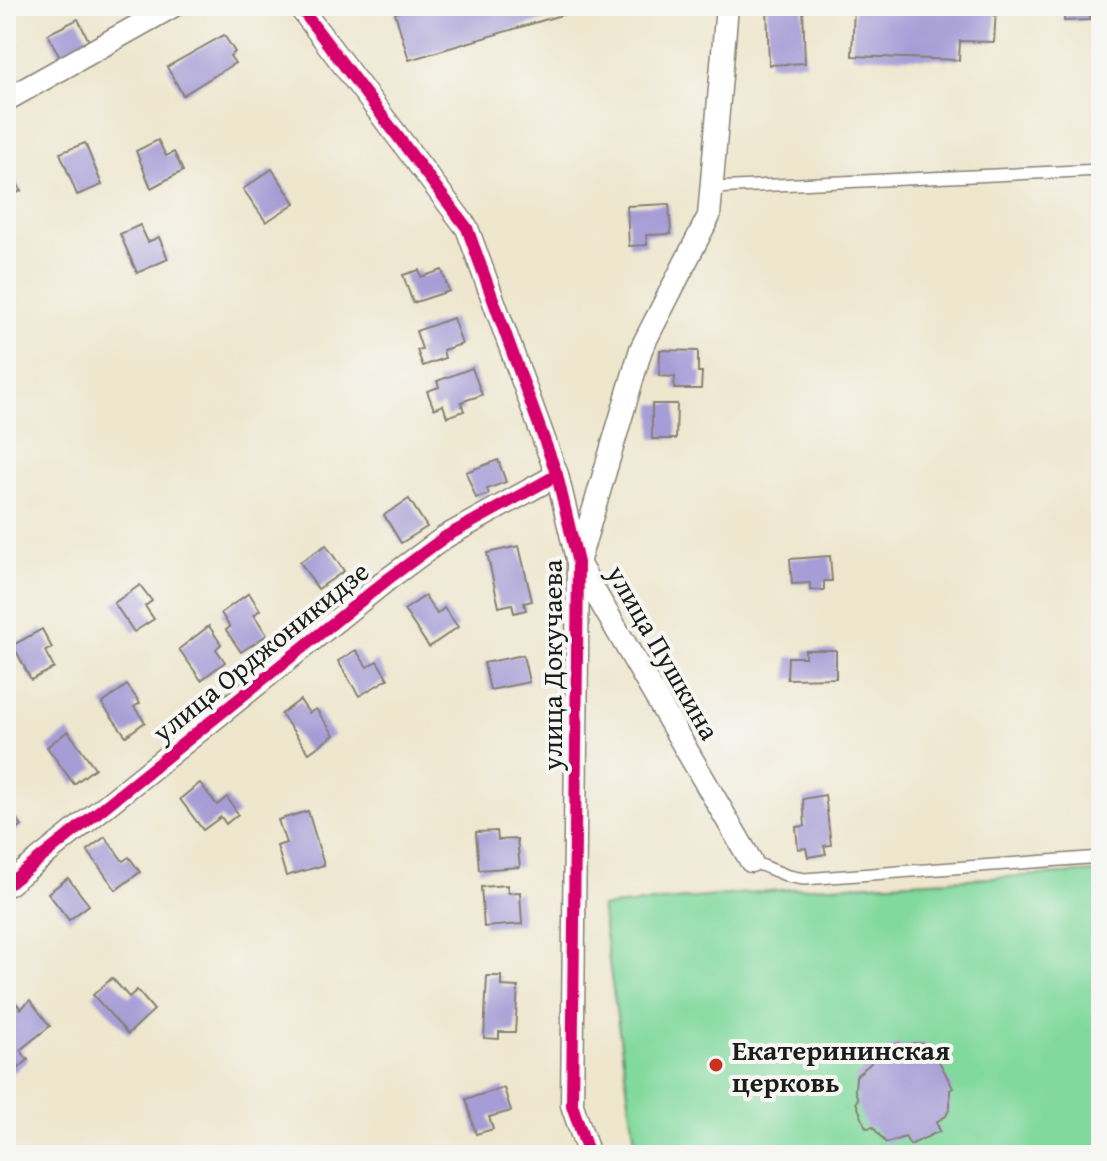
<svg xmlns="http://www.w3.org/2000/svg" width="1107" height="1161" font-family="'Gentium Book Plus',serif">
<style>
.green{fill:#81d99d;stroke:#4e7a5c;stroke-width:2}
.building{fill:#a69cd6}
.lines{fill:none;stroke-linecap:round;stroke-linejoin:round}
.lane-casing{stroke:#858174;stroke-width:14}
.street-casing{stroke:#858174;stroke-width:25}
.lane{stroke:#fff;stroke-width:11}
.street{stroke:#fff;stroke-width:22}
.cycleway-casing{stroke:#f6f6f2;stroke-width:17}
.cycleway{stroke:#d6006c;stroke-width:12}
.poi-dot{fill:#c8321e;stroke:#f6f6f2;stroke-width:3}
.labels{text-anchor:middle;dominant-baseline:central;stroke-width:8;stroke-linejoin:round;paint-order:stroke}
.street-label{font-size:28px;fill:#1c1c1c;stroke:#f6f6f2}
.poi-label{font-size:28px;font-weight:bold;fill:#1c1c1c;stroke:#f6f6f2;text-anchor:start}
</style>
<rect width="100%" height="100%" fill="#f6f6f2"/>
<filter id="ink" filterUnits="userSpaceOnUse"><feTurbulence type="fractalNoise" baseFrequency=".0125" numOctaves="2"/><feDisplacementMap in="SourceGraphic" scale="16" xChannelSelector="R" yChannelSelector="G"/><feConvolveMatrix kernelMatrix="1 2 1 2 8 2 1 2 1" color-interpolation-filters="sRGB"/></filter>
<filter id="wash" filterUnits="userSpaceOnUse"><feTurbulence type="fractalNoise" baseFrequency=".006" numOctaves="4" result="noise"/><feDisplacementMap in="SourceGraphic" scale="32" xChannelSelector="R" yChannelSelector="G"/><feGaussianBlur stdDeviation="1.8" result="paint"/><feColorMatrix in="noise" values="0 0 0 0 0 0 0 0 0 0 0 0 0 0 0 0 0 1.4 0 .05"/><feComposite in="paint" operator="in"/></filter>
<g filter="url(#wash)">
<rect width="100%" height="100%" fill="#eee6cd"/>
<polygon class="green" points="1101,872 1101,1155 637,1155 601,907 812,887"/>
<g id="blocks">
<g class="building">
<polygon points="419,6 587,6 588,7 409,60 395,13"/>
<polygon points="767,6 803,6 805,63 769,65"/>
<polygon points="854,6 996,9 994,42 960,41 959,60 852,56"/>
<polygon points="1064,6 1089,6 1090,20 1064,21"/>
<polygon points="78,19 91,45 61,60 48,34"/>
<polygon points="224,35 235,52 230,56 235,63 183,95 167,67"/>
<polygon points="158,140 166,156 174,152 183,171 151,188 136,151"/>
<polygon points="85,143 102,185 77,195 60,153"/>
<polygon points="6,162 21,191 8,197 12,205 6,208"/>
<polygon points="272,169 295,203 266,222 243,189"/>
<polygon points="669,204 671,234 646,235 647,245 629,246 627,206"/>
<polygon points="140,225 148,242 159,237 168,259 137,273 120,234"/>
<polygon points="419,270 421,277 442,270 449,291 413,303 403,275"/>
<polygon points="453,318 462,344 443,350 445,358 423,366 417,350 422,349 416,331"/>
<polygon points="660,350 698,351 698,372 702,372 701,389 674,389 675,377 659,376"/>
<polygon points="472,368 482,395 461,402 464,411 447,417 443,405 434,409 427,391 439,387 437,381"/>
<polygon points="652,404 677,404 676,439 652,439"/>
<polygon points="498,460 506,482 487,489 489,494 476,498 466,472"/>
<polygon points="409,499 427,527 401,543 384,515"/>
<polygon points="326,545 344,571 318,589 300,562"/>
<polygon points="519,546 532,601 524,603 526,610 514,613 512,604 499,607 487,553"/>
<polygon points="830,556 832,581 824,581 824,590 810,590 810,583 792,584 790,559"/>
<polygon points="140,585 152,601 145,606 154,619 134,632 114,603"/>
<polygon points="249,593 260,610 254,615 267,635 241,652 226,630 230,627 221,613"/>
<polygon points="425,596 437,614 444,608 458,627 429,647 404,610"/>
<polygon points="209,626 221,644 216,649 225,662 201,680 179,649"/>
<polygon points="42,629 52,648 45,651 54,668 31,680 13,645"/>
<polygon points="356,650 367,667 377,661 388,679 359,696 338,661"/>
<polygon points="805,650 836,650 836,678 787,679 788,657 805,657"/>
<polygon points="523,655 529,682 490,690 484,663"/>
<polygon points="127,685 140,703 134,707 145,722 126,736 102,704"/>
<polygon points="300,700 309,713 316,709 334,735 309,753 281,714"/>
<polygon points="68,731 95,768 74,784 47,747"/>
<polygon points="200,783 217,805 227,797 238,814 226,824 221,817 203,830 180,799"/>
<polygon points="825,795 831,845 824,846 826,854 808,857 806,848 798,849 796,827 805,826 803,799"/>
<polygon points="6,806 22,826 6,839"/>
<polygon points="308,811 324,865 286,876 277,846 286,843 278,820"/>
<polygon points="497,831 498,840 517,839 520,867 479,870 476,832"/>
<polygon points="105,837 123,861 129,857 140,872 116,890 87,850"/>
<polygon points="68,878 89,905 69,920 48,893"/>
<polygon points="507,885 508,893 520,892 522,924 484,927 481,887"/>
<polygon points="487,976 501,976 501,986 518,987 515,1032 499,1032 499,1039 484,1038"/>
<polygon points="112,978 129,997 137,990 154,1010 128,1034 93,995"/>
<polygon points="30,1000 50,1026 20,1050 28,1060 13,1073 6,1064 6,1012 16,1003 21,1009"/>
<polygon points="899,1043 902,1048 914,1043 925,1044 932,1048 953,1088 950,1090 950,1108 946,1116 936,1122 940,1131 910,1145 905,1137 886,1143 873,1127 866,1128 856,1102 858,1099 855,1091 856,1076 871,1063 870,1059"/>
<polygon points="504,1088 511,1111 489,1117 493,1129 476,1134 466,1099"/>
</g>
</g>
</g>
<g filter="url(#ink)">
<use href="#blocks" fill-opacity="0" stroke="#858174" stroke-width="2"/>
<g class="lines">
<defs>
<g id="lane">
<polyline points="712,188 1101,170"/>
<polyline points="751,861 788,876 804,879 1101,857"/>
</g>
<g id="street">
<polyline points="299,6 467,228 557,475 578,563 572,1105 589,1155"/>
<polyline points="727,6 709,216 641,349 578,563 751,861"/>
<polyline points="6,100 173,6"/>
<polyline points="6,886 388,579 445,537 557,475"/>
</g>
</defs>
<use href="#lane" class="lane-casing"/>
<use href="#street" class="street-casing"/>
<use href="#lane" class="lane"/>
<use href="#street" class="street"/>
<defs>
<g id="cycleway">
<polyline points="299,6 467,228 557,475 578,563 572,1105 589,1155"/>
<polyline points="6,886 388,579 445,537 557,475"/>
</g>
</defs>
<use href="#cycleway" class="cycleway-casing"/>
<use href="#cycleway" class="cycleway"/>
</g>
</g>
<circle class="poi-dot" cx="716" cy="1065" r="8"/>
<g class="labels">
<g class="street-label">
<text transform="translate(260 651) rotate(-39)">улица Орджоникидзе</text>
<text transform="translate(664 652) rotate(60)">улица Пушкина</text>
<text transform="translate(551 665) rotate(-90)">улица Докучаева</text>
</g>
<g class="poi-label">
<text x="732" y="1049">Екатерининская<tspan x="732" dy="32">церковь</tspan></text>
</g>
</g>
<rect width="1107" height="1161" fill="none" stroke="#f6f6f2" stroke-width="32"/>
</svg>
